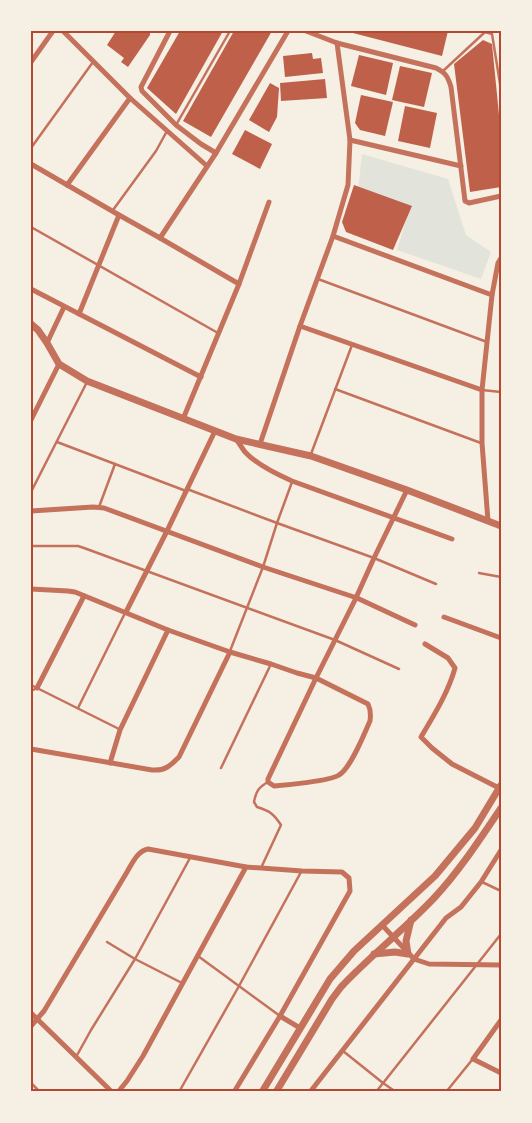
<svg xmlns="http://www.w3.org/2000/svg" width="532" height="1123" font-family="'Sofia Sans Condensed',sans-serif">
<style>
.green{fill:#e2e4dc}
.building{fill:#bf614a}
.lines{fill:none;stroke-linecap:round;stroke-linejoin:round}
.service{stroke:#c5725c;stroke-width:2.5}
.minor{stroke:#c5725c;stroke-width:5}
.tertiary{stroke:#c5725c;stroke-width:7}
.neatline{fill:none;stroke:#b5482f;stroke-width:2}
</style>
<rect width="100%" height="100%" fill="#f6efe4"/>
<polygon class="green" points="362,154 448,179 466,235 491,252 481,279 397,250 410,207 358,190"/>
<g class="building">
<polygon points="116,31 150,31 150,35 128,67 121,62 124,58 107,45"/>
<polygon points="180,31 223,31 176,114 147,88"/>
<polygon points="234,31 272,31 211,137 183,121"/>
<polygon points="345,31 448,31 442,56"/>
<polygon points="483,40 492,44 501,135 501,187 470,192 454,64"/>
<polygon points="312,53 313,59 321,58 323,73 285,77 283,56"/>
<polygon points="359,55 393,63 386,95 351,86"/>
<polygon points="400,66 432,73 424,107 392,100"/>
<polygon points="325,79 327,98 281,101 280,83"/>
<polygon points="270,83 279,88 277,117 269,132 249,120"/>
<polygon points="361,95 393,102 385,136 360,130 355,123"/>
<polygon points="405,106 437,113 430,148 398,141"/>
<polygon points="245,130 272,144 260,169 232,154"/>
<polygon points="354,185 412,206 393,250 346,232 342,222"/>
</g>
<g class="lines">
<g class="service">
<polyline points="481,31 492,34 501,90"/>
<polyline points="443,71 485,32"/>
<polyline points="176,125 230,31"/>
<polyline points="31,148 93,62"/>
<polyline points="113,210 156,151 167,131"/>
<polyline points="31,227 218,333"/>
<polyline points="318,279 487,342"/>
<polyline points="335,389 481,443"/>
<polyline points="482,390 501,392"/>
<polyline points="57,442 186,491"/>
<polyline points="311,454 352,345"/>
<polyline points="187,489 277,523 374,558 436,584"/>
<polyline points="31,492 87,382"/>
<polyline points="99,507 115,464"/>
<polyline points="31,546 78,546 84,548 335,640 399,669"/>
<polyline points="479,573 501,577"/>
<polyline points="230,651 263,567 277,523 292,482"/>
<polyline points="31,685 119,729"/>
<polyline points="31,691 37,688"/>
<polyline points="78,708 125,613"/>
<polyline points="221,768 271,664"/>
<path d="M261 868 281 825C274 814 270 811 257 807L254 802C256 791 259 787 268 782"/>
<polyline points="482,882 501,891"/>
<polyline points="107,942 135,959 182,983"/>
<polyline points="198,956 280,1016"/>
<polyline points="343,1051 383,1083 396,1092"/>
<polyline points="76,1057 91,1030 135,959 190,858"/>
<polyline points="31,1083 40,1092"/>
<polyline points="179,1092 239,986 301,872"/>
<polyline points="376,1092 501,934"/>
<polyline points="446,1092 472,1060"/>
</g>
<g class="minor">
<polyline points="63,31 130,98 207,166"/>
<polyline points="170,31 141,87 142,91 176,125 201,144 216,153"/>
<path d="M306 31 337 43 436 68C446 73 448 77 451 87L465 201 469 203 501 196"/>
<polyline points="31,62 53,31"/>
<polyline points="350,140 461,166"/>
<polyline points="31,164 119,215 160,238 239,284"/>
<polyline points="67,185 130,98"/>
<polyline points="333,236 492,295"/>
<polyline points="160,238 216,153 288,31"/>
<polyline points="31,289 201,377"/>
<polyline points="79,314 119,215"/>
<polyline points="300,326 482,390"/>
<polyline points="47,343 64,307"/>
<polyline points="183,419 239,284 269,202"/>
<polyline points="31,420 59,364"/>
<path d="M236 439C239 443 242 448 245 452 257 465 276 474 292 481L452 539"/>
<polyline points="260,444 300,326 333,236 348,185 350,140 337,43"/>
<polyline points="31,511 93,507 104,508 263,567 357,598 415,625"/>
<polyline points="488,521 482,443 482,390 492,295 498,263 501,258"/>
<path d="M31 589 68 591 75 592 168 630 230 652 271 664 297 673 316 678 368 704C371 710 371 714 370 721 364 734 351 768 339 775 330 781 287 785 274 786L268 782V779L316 678 355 600 374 558 407 490"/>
<polyline points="126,612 167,531 215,431"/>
<polyline points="444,617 501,638"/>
<path d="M425 644 448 658 455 668C448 693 434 715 421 737L432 748 452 764 499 788"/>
<polyline points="37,688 84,596"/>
<path d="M31 749 152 770C165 771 170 766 179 757L230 652"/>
<polyline points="110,763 120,730 168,630"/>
<polyline points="382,925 414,959 429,964 501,965"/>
<polyline points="31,1013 112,1092"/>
<polyline points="280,1016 300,1028"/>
<polyline points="501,1020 473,1059 501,1073"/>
<path d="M31 1026 44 1011 127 872C132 864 137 851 148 849L246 867 302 871 342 872 349 878 350 891 280 1016 234 1092"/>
<polyline points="118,1092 127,1081 143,1056 246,867"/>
<polyline points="310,1092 446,918 461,907 481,882 501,850"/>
</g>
<g class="tertiary">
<polyline points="31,324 38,330 47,343 59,364 87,381 236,439 311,456 407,490 501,526"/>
<polyline points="374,954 395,952 408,954 406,941 411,920"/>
<polyline points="262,1092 330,979 354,951 435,876 475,828 501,785"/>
<path d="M276 1092 332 999 341 987C371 955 405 929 435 897 460 870 480 839 501 808"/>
</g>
</g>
<rect width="532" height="1123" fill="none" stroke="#f6efe4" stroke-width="65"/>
<rect x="32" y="32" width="468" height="1058" class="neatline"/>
</svg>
